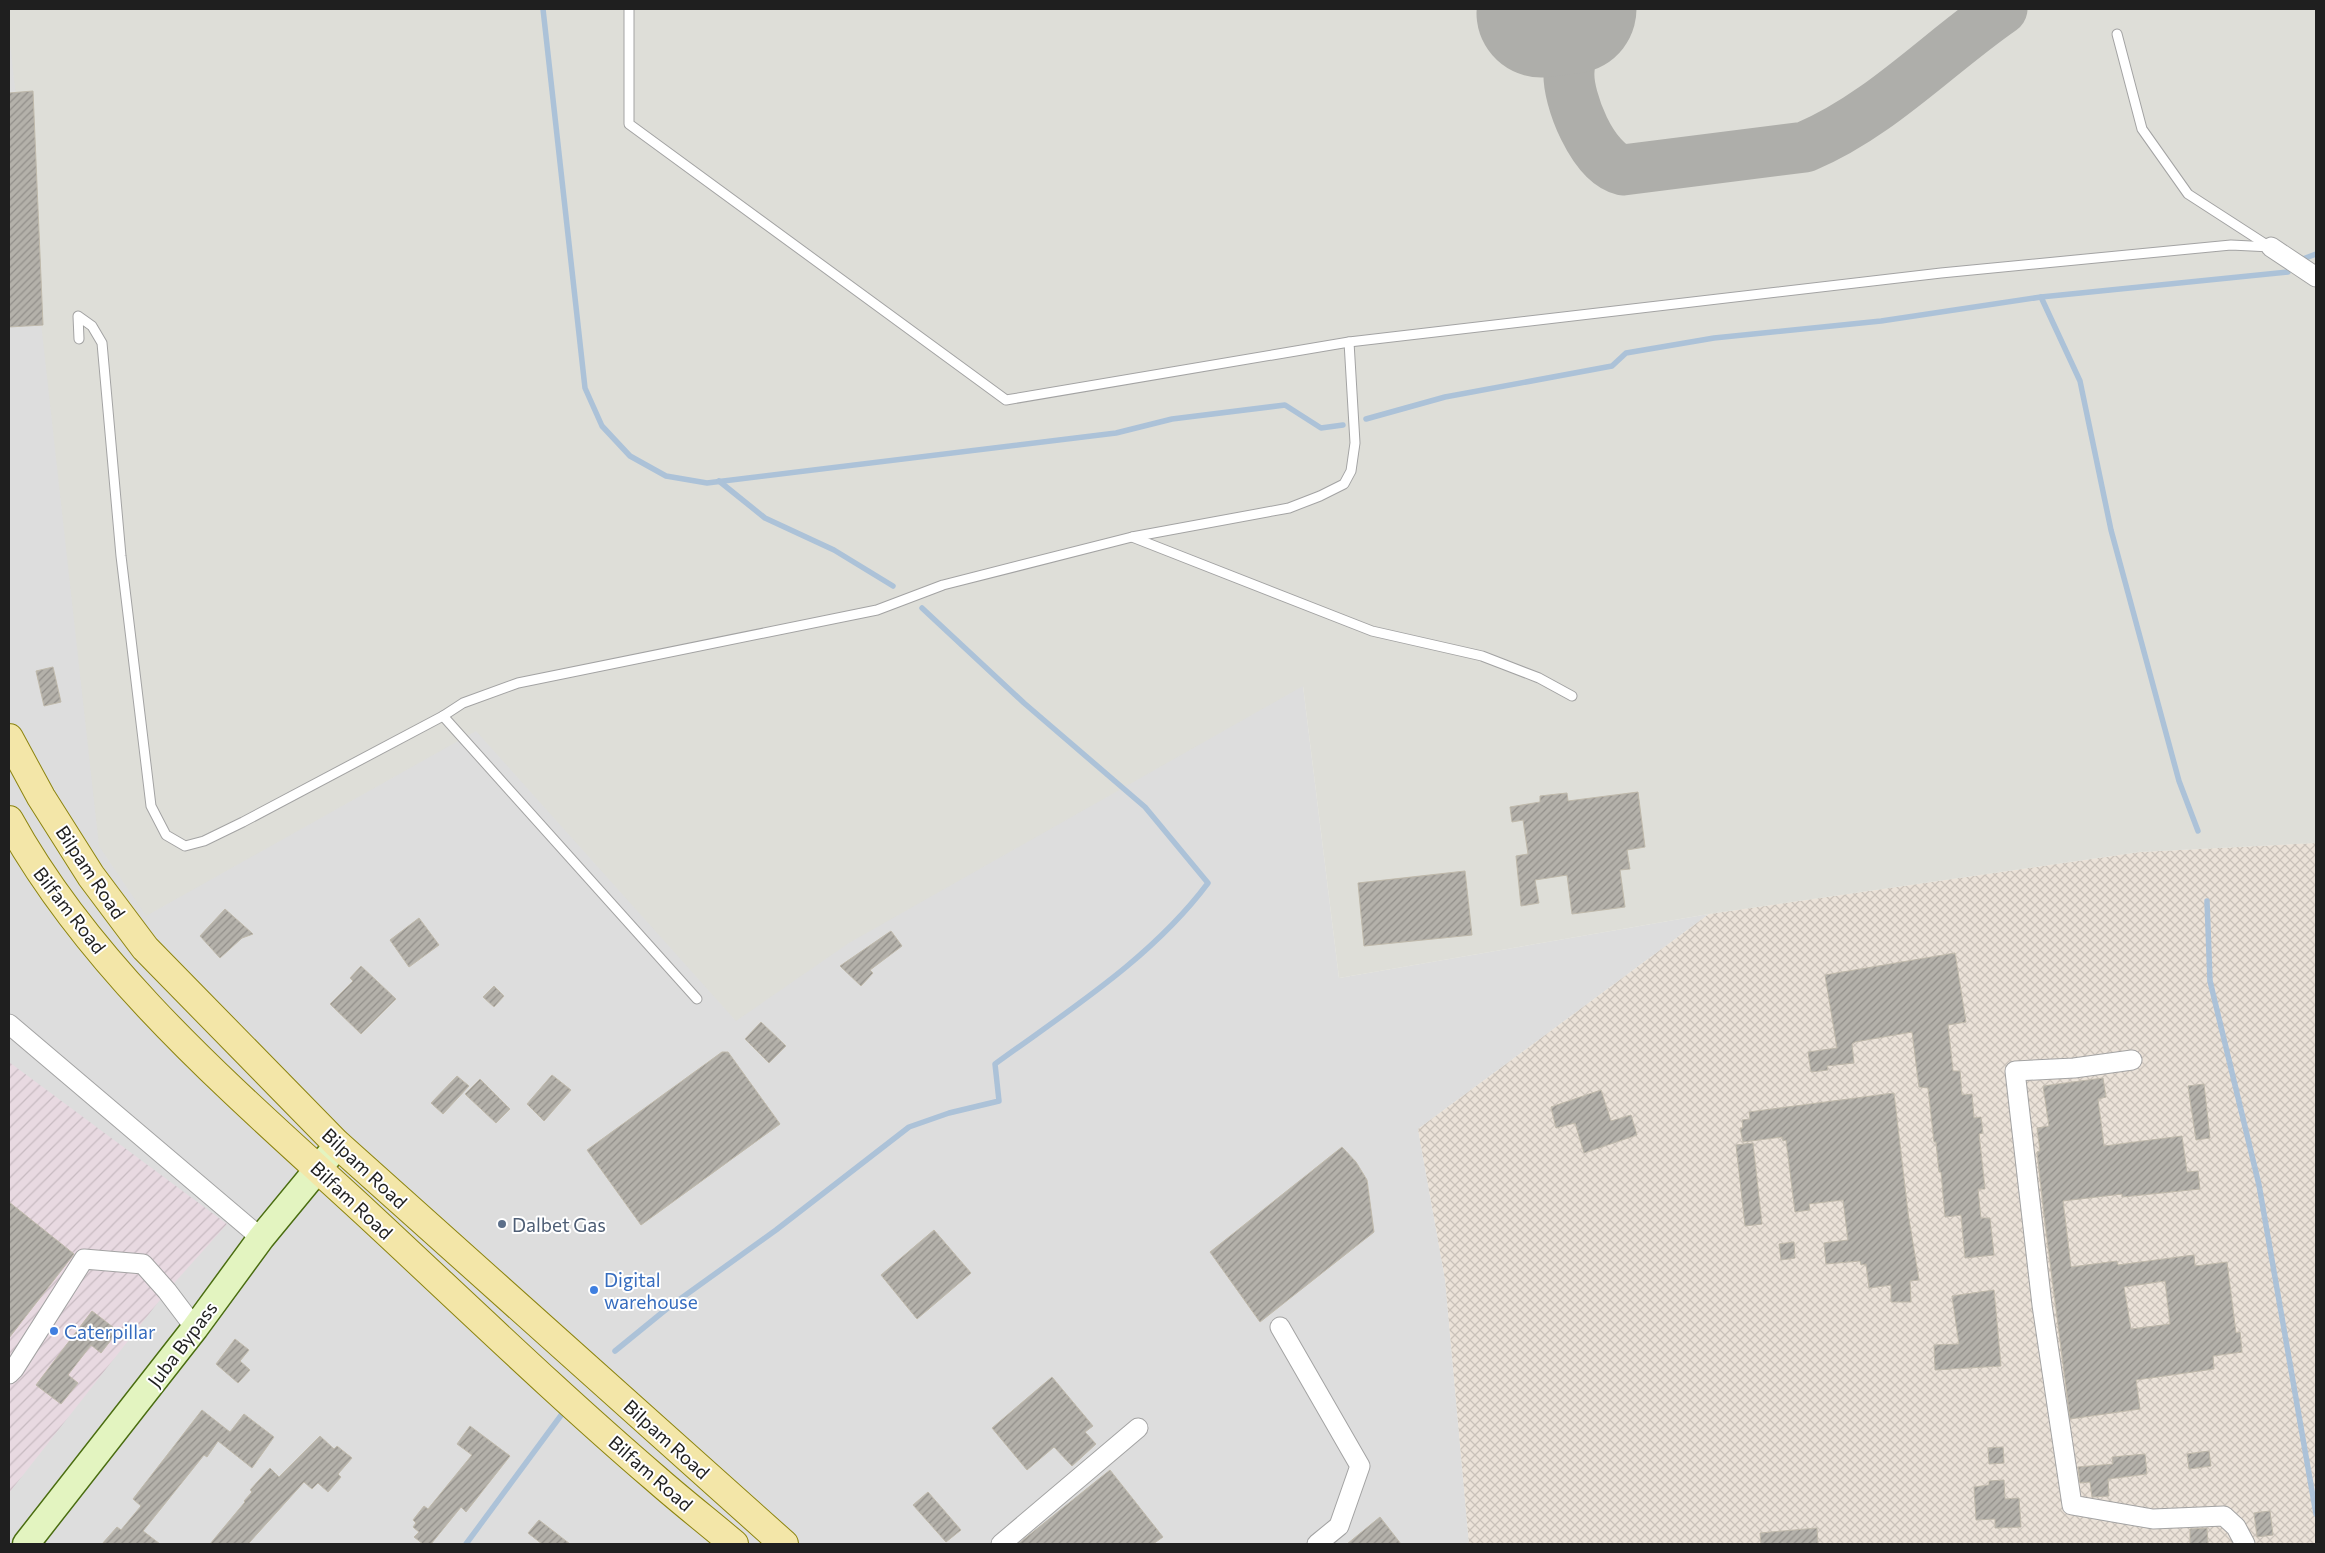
<svg xmlns="http://www.w3.org/2000/svg" width="2325" height="1553" font-family="Commissioner,sans-serif">
<style>
.residential{fill:#ddd}
.industrial{fill:url(#industrial-furrows)}
.military{fill:url(#military-cross-hatch)}
.airport{fill:#deded8}
.lines{fill:none;stroke-linecap:round;stroke-linejoin:round}
.stream{stroke:#acc2d8;stroke-width:5.5}
.taxiway{stroke:#aeaeaa;stroke-width:51}
.runway{stroke:#aeaeaa;stroke-width:129}
.building{fill:url(#building-hatch);stroke:#bfb9ab;fill-rule:evenodd}
.service-casing{stroke:#a3a3a3;stroke-width:11}
.minor-casing{stroke:#a3a3a3;stroke-width:21}
.secondary-casing{stroke:#4a6d10;stroke-width:29}
.primary-casing{stroke:#8c840f;stroke-width:30}
.service{stroke:#fff;stroke-width:9}
.minor{stroke:#fff;stroke-width:19}
.secondary{stroke:#e3f4c0;stroke-width:26}
.primary{stroke:#f3e6a8;stroke-width:28}
.service-dot{fill:#5c6f8a;stroke:#fff;stroke-width:2}
.shop-dot{fill:#3f7fe0;stroke:#fff;stroke-width:2}
.labels{text-anchor:middle;dominant-baseline:central;stroke-width:4;stroke-linejoin:round;paint-order:stroke}
.street-label{font-size:19px;fill:#1f1f1f;stroke:#fff}
.service-label{font-size:19px;fill:#4e5e75;stroke:#fff;text-anchor:start}
.shop-label{font-size:19px;fill:#366cbe;stroke:#fff;text-anchor:start}
</style>
<defs>
<pattern id="industrial-furrows" width="10" height="10" patternUnits="userSpaceOnUse" patternTransform="scale(1.25)"><rect width="10" height="10" fill="#e8d9e1"/><path d="M-1 1l2-2M0 10L10 0M9 11l2-2" fill="none" stroke="#c7bac1"/></pattern>
<pattern id="military-cross-hatch" width="8" height="8" patternUnits="userSpaceOnUse" patternTransform="scale(1.25)"><rect width="8" height="8" fill="#ebe2d8"/><path d="M0 0l8 8M0 8l8-8" fill="none" stroke="#c9c1b9"/></pattern>
<pattern id="building-hatch" width="6" height="6" patternUnits="userSpaceOnUse" patternTransform="scale(1.25)"><rect width="6" height="6" fill="#b4b1aa"/><path d="M-1 1l2-2M0 6l6-6M5 7l2-2" fill="none" stroke="#928f8a"/></pattern>
</defs>
<rect width="100%" height="100%" fill="#efefe7"/>
<polygon class="residential" points="9,9 2316,9 1303,686 1339,978 1709,914 1418,1129 1445,1279 1469,1544 9,1544"/>
<polygon class="industrial" points="9,1062 227,1224 167,1291 9,1493"/>
<polygon class="military" points="2316,843 2316,1544 1469,1544 1445,1279 1418,1129 1709,914 2140,852"/>
<polygon class="airport" points="9,9 2316,9 2316,843 2140,852 1709,914 1339,978 1303,686 849,943 736,1021 476,731 146,916 99,846 9,34"/>
<g class="lines">
<g class="stream">
<polyline points="543,9 585,388 602,426 630,456 666,476 707,483 1116,433 1172,419 1285,405 1321,428 1343,425"/>
<polyline points="2303,259 2316,254"/>
<polyline points="2041,297 2080,381 2111,530 2179,781 2198,831"/>
<polyline points="1366,419 1445,397 1612,366 1626,353 1714,338 1881,321 2041,297 2288,272"/>
<polyline points="719,481 765,518 834,550 893,586"/>
<polyline points="2207,901 2210,981 2259,1185 2316,1514"/>
<path d="M615 1351 669 1307 776 1230 909 1127 949 1113 999 1101 995 1064C1069 1010 1152 958 1208 883L1145 807 1024 703 922 608"/>
<polyline points="466,1544 562,1414"/>
</g>
<path class="taxiway" d="M1588 9C1579 27 1570 50 1569 71 1567 99 1593 163 1623 170L1805 147C1879 116 1937 54 2002 9"/>
<polyline class="runway" points="1541,13 1572,9"/>
</g>
<g class="building">
<polygon points="33,91 43,325 9,327 9,93"/>
<polygon points="53,667 61,702 44,706 36,671"/>
<polygon points="1638,792 1645,847 1627,850 1630,869 1620,870 1625,907 1572,914 1567,875 1535,880 1539,903 1521,906 1516,856 1528,854 1523,820 1512,822 1510,807 1540,802 1540,796 1567,793 1568,801"/>
<polygon points="1465,871 1472,935 1364,946 1358,883"/>
<polygon points="225,909 253,934 242,938 220,958 200,936"/>
<polygon points="419,918 439,945 409,967 390,940"/>
<polygon points="891,931 902,946 870,970 873,973 861,986 840,966"/>
<polygon points="1955,953 1966,1022 1948,1025 1953,1071 1960,1071 1962,1095 1972,1094 1974,1118 1981,1117 1983,1133 1979,1134 1985,1189 1978,1189 1981,1218 1990,1218 1994,1255 1965,1258 1961,1215 1945,1217 1941,1172 1939,1172 1936,1142 1934,1142 1928,1088 1919,1087 1912,1032 1855,1042 1852,1044 1854,1063 1827,1066 1828,1070 1811,1072 1808,1052 1837,1048 1825,975"/>
<polygon points="361,966 396,999 361,1034 330,1004 353,981 350,978"/>
<polygon points="494,986 504,996 494,1007 483,997"/>
<polygon points="761,1022 786,1046 769,1063 745,1039"/>
<polygon points="722,1052 728,1052 780,1124 641,1225 587,1150"/>
<polygon points="552,1075 571,1090 544,1121 527,1104"/>
<polygon points="457,1076 469,1086 443,1114 431,1103"/>
<path d="M2103 1078 2106 1097 2098 1099 2104 1146 2182 1136 2187 1172 2198 1171 2200 1189 2122 1197V1194L2063 1201 2071 1267 2117 1261 2118 1265 2194 1255 2195 1266 2227 1262 2236 1333 2240 1332 2242 1352 2213 1356 2214 1369 2136 1380 2140 1409 2070 1419 2045 1223 2037 1152 2040 1151 2037 1128 2049 1126 2043 1086ZM2165 1281 2170 1324 2131 1329 2124 1287Z"/>
<polygon points="480,1079 510,1109 496,1123 465,1094"/>
<polygon points="2204,1084 2210,1138 2196,1140 2188,1086"/>
<polygon points="1601,1090 1611,1121 1631,1115 1637,1135 1584,1153 1575,1123 1556,1128 1551,1107"/>
<polygon points="1894,1093 1908,1213 1919,1280 1910,1281 1911,1302 1891,1302 1891,1285 1869,1288 1866,1264 1861,1265 1860,1261 1826,1264 1824,1243 1848,1240 1843,1200 1809,1204 1810,1210 1795,1212 1786,1140 1783,1141 1782,1137 1743,1142 1740,1128 1743,1128 1742,1120 1750,1119 1749,1112"/>
<polygon points="1753,1143 1762,1224 1745,1226 1736,1145"/>
<polygon points="1342,1147 1356,1162 1367,1180 1374,1232 1260,1322 1210,1252"/>
<polygon points="9,1202 74,1254 9,1338"/>
<polygon points="934,1230 971,1273 917,1319 881,1275"/>
<polygon points="1794,1242 1795,1258 1781,1260 1779,1244"/>
<polygon points="1994,1290 2001,1366 1935,1370 1934,1345 1959,1344 1952,1296"/>
<polygon points="92,1311 118,1331 101,1353 91,1345 68,1375 78,1383 61,1404 36,1385"/>
<polygon points="235,1339 249,1350 240,1361 250,1370 238,1383 216,1364"/>
<polygon points="1052,1377 1093,1426 1085,1432 1096,1444 1072,1466 1054,1447 1027,1470 992,1428"/>
<polygon points="202,1410 230,1432 244,1414 274,1437 252,1468 218,1441 207,1457 204,1455 143,1531 160,1544 102,1544 117,1527 121,1530 141,1506 133,1499"/>
<polygon points="470,1426 510,1456 466,1512 461,1507 431,1544 423,1544 414,1537 419,1532 413,1527 416,1523 413,1520 424,1506 428,1509 472,1455 457,1444"/>
<polygon points="320,1436 334,1449 337,1446 352,1458 338,1474 341,1477 328,1492 318,1483 312,1489 304,1482 248,1544 210,1544 245,1502 244,1501 252,1492 250,1490 270,1468 279,1477"/>
<polygon points="2003,1447 2004,1463 1989,1464 1988,1448"/>
<polygon points="2209,1451 2211,1466 2189,1469 2187,1454"/>
<polygon points="2145,1454 2147,1474 2108,1479 2109,1496 2092,1497 2090,1482 2080,1483 2078,1467 2113,1464 2112,1457"/>
<polygon points="1110,1470 1163,1537 1153,1544 1018,1544"/>
<polygon points="2004,1480 2005,1499 2019,1498 2021,1527 1995,1528 1995,1519 1976,1520 1974,1487 1989,1485 1989,1481"/>
<polygon points="928,1492 961,1530 946,1542 913,1505"/>
<polygon points="2270,1511 2273,1535 2257,1537 2254,1513"/>
<polygon points="1380,1517 1401,1544 1347,1544"/>
<polygon points="539,1520 570,1544 542,1544 528,1533"/>
<polygon points="1817,1528 1818,1544 1761,1544 1760,1533"/>
<polygon points="2207,1528 2208,1544 2190,1544 2190,1529"/>
</g>
<g class="lines">
<defs>
<g id="service">
<polyline points="629,9 629,124 1006,400 1349,342 1941,273 2231,245 2271,247"/>
<polyline points="2117,34 2142,129 2188,194 2270,247"/>
<polyline points="79,339 78,316 92,326 102,343 121,556 151,806 166,835 185,846 204,841 243,822 443,716 463,703 518,683 877,610 943,585 1132,537 1289,508 1320,496 1344,484 1351,471 1355,443 1349,342"/>
<polyline points="1132,537 1372,631 1482,656 1539,678 1572,696"/>
<polyline points="443,716 697,999"/>
</g>
<g id="minor">
<polyline points="2271,247 2316,277"/>
<polyline points="9,1024 261,1238"/>
<polyline points="2132,1060 2074,1068 2015,1071 2042,1305 2072,1505 2153,1519 2224,1516 2236,1527 2245,1544"/>
<polyline points="1280,1327 1360,1466 1339,1526 1317,1544"/>
<polyline points="9,1374 14,1369 84,1259 143,1264 167,1291 195,1328"/>
<polyline points="1001,1544 1138,1428"/>
</g>
<polyline id="secondary" points="26,1544 195,1328 261,1238 331,1153 336,1143"/>
<g id="primary">
<polyline points="9,738 41,797 91,876 145,948 336,1143 784,1544"/>
<path d="M9 820C93 973 238 1095 365 1212 461 1301 556 1393 655 1478 681 1501 708 1522 734 1544"/>
</g>
</defs>
<use href="#service" class="service-casing"/>
<use href="#minor" class="minor-casing"/>
<use href="#secondary" class="secondary-casing"/>
<use href="#primary" class="primary-casing"/>
<use href="#service" class="service"/>
<use href="#minor" class="minor"/>
<use href="#secondary" class="secondary"/>
<use href="#primary" class="primary"/>
</g>
<circle class="service-dot" cx="502" cy="1224" r="5"/>
<g class="shop-dot">
<circle cx="594" cy="1290" r="5"/>
<circle cx="54" cy="1331" r="5"/>
</g>
<g class="labels">
<g class="street-label">
<text transform="translate(91 872) rotate(56)">Bilpam Road</text>
<text transform="translate(70 910) rotate(52)">Bilfam Road</text>
<text transform="translate(365 1168) rotate(43)">Bilpam Road</text>
<text transform="translate(352 1200) rotate(43)">Bilfam Road</text>
<text transform="translate(182 1344) rotate(-53)">Juba Bypass</text>
<text transform="translate(667 1439) rotate(42)">Bilpam Road</text>
<text transform="translate(651 1473) rotate(41)">Bilfam Road</text>
</g>
<g class="service-label">
<text x="512" y="1224">Dalbet Gas</text>
</g>
<g class="shop-label">
<text x="604" y="1279">Digital<tspan x="604" dy="22">warehouse</tspan></text>
<text x="64" y="1331">Caterpillar</text>
</g>
</g>
<rect width="2325" height="1553" fill="none" stroke="#1f1f1f" stroke-width="20"/>
</svg>
